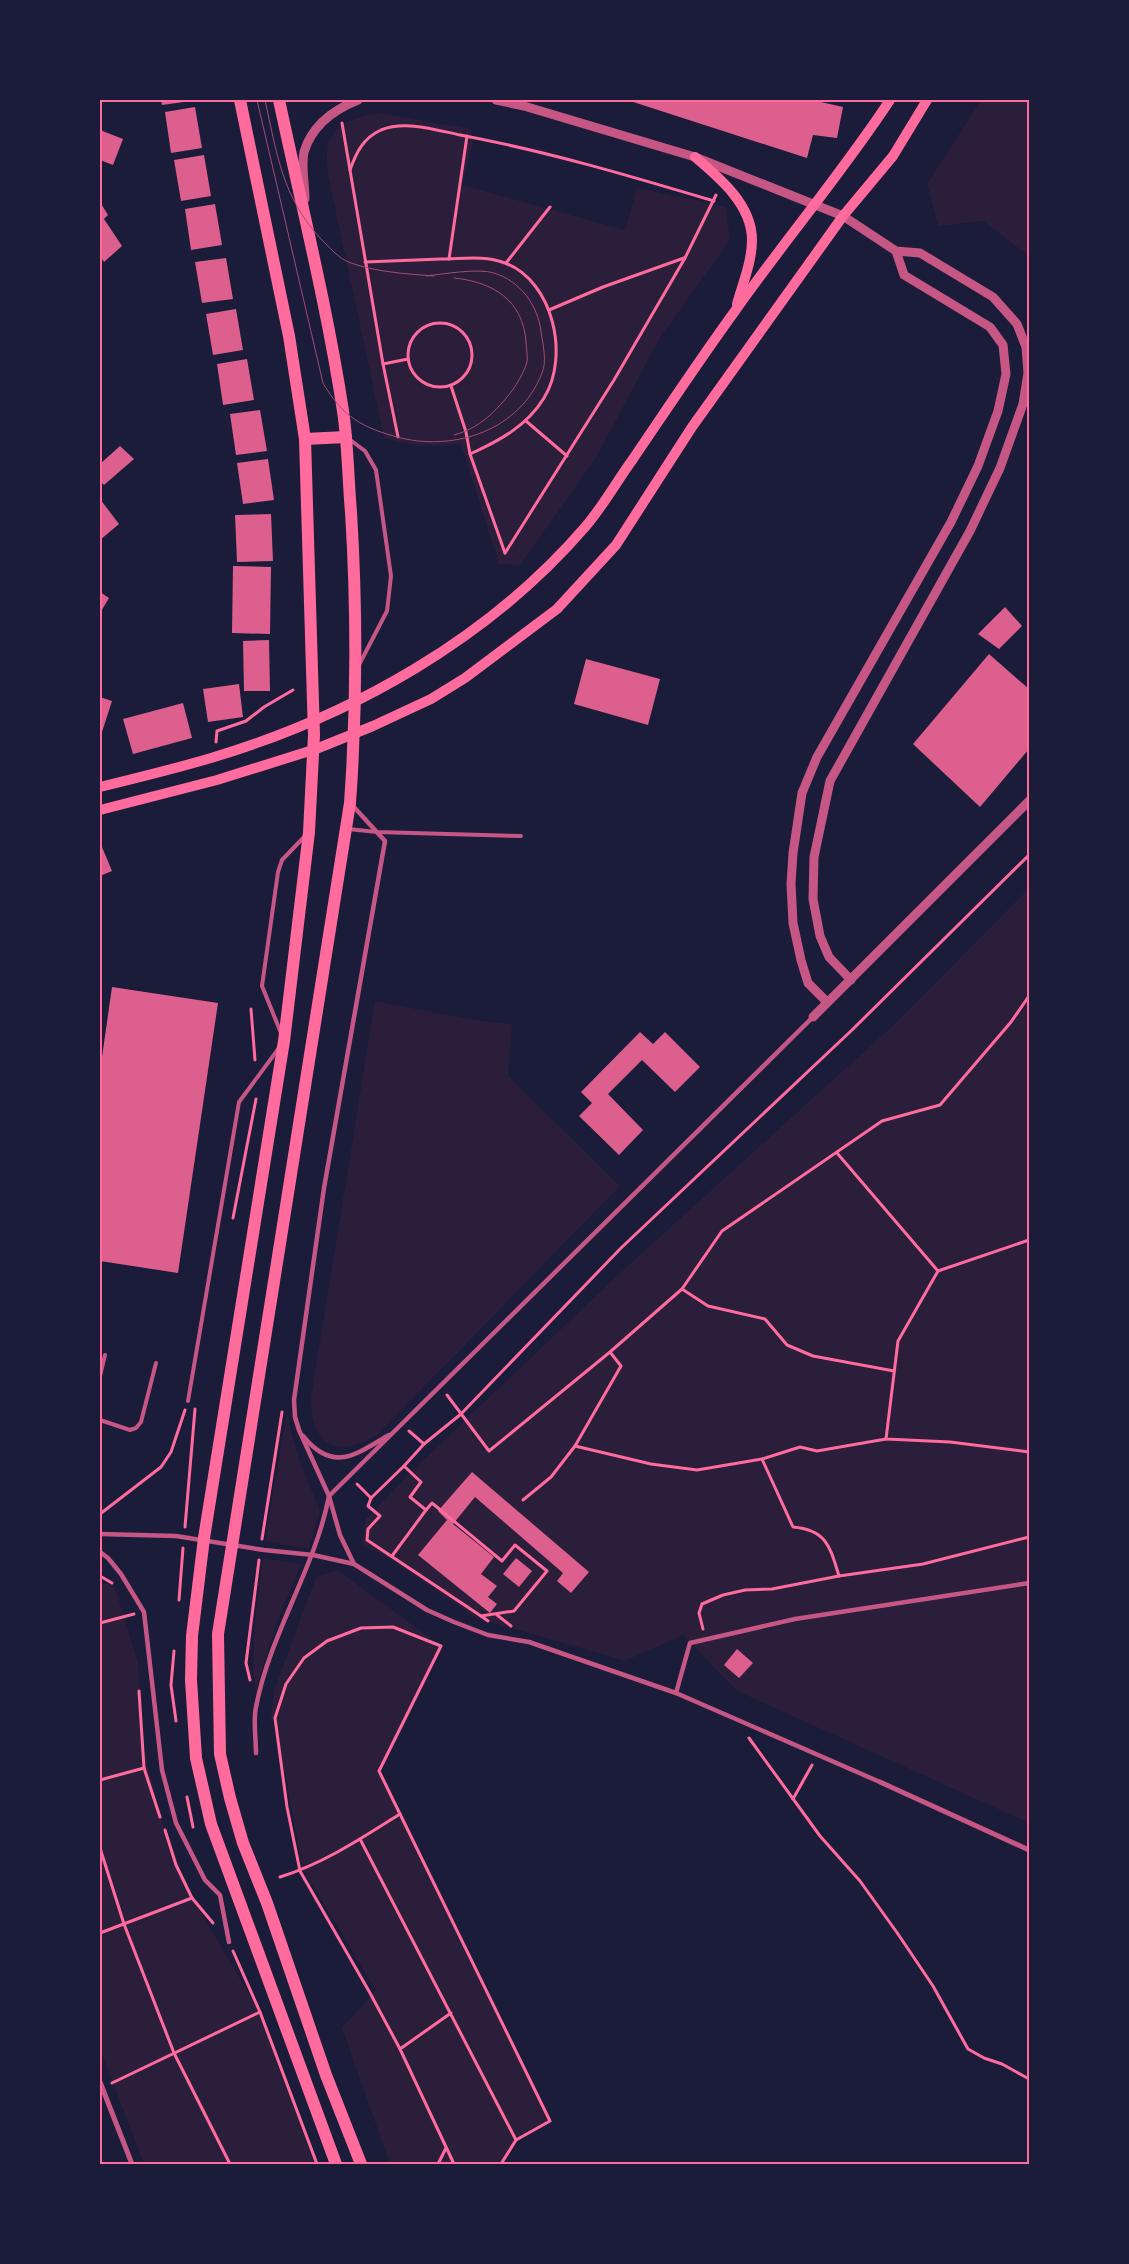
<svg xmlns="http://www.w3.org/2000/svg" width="1129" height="2264" font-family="Montserrat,sans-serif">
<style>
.green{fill:#2a1e3b}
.building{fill:#dd5f8e}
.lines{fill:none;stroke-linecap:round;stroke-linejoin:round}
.path{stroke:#ff6b9d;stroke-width:3}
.service{stroke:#c65784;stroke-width:4}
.pedestrian{stroke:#c65784;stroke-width:4.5}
.minor{stroke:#c65784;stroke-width:5}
.tertiary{stroke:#c65784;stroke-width:9}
.secondary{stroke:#ff6b9d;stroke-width:10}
.primary{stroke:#ff6b9d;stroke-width:12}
.tram{stroke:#a44b75;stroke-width:1}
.neatline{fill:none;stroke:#ff6b9d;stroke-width:2}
</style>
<rect width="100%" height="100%" fill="#1b1b3a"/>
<g class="green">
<polygon points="981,100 1029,100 1029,256 983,221 938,226 927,184"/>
<path d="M380 113 471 129 473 142 462 185 625 230 637 188 726 207 730 240 659 339 596 458 520 565 499 564 461 444C433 447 410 446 384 438L328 175C328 167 326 159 327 151 329 125 359 115 380 113Z"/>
<polygon points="1029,888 1029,1823 737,1691 683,1635 625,1661 477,1618 380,1553 362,1545 365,1520 414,1469 620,1273 900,1019"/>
<path d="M375 1001 474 1020 512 1024 508 1076 620 1186 378 1434C337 1460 311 1446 311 1397Z"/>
<path d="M287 1411C292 1447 306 1477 320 1510L309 1549 265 1541Z"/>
<path d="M263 1558 301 1564 276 1625 255 1691C251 1645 256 1603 263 1558Z"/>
<polygon points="338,1570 441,1646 379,1771 550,2121 517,2140 502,2164 390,2164 342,2028 376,1990 303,1870 275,1719 271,1720 274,1690 316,1577"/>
<polygon points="100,1583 114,1584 138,1662 143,1744 161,1819 192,1898 260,2012 317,2164 144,2164 100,2049"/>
</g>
<g class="building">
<polygon points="161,100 190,100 191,101 162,105"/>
<polygon points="627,100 812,100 843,107 837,138 813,135 807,158"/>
<polygon points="195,107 202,148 171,153 165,112"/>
<polygon points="100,130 123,139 113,165 100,160"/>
<polygon points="204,155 211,196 181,201 174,160"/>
<polygon points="100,202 108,215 104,219 122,246 104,262 100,256"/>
<polygon points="215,204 222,245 191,250 185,209"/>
<polygon points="226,258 233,299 202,303 195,262"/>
<polygon points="236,309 243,350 213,355 206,314"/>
<polygon points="247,359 254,400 223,405 217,364"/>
<polygon points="260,410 267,451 236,455 230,414"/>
<polygon points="120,446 134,459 104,485 100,481 100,464"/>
<polygon points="268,459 274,500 243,504 237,463"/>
<polygon points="100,499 119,524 100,540"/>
<polygon points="271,514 273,561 237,562 235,515"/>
<polygon points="233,566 271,567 270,634 232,633"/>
<polygon points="100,592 109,598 100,613"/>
<polygon points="1005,607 1022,626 999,649 978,634"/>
<polygon points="269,640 270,691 244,691 243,641"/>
<polygon points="989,654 1029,689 1029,749 980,807 913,744"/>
<polygon points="586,659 660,679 648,725 574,704"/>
<polygon points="239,684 243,717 208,722 203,689"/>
<polygon points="100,697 112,701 102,732 100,732"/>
<polygon points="183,703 192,738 133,754 123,719"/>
<polygon points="100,847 102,847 112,871 100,876"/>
<polygon points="112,987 218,1003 178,1273 100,1261 100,1071"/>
<polygon points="640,1032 653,1044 665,1032 700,1067 675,1092 642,1060 608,1094 643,1130 619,1155 579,1116 592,1103 581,1092"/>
<polygon points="472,1472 589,1572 571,1593 557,1581 563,1573 475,1497 453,1524 494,1557 481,1574 497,1586 488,1597 497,1604 490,1613 418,1555 447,1520 438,1511"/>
<polygon points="516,1558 532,1571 519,1587 503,1574"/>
<polygon points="737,1649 753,1663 739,1678 724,1665"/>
</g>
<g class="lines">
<g class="path">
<polyline points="342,123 383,364 398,437"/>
<path d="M350 170C356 153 363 138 381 130 405 120 436 130 460 135 546 151 630 176 714 201"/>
<polyline points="449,259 467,136"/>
<path d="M365 262C390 261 415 260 441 259 462 259 484 255 505 263 553 281 570 356 544 398 527 426 499 441 470 454"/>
<polyline points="506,263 550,207"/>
<polyline points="549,310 603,287 684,258"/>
<circle cx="440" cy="355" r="32"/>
<polyline points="383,364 408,359"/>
<polyline points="451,386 466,432 470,454 505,553"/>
<polyline points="526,421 567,456"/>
<polyline points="505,553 614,380 685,258 716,195"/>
<polyline points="216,742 217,731 246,721 264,707 293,690"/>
<polyline points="251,1009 255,1060"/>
<polyline points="837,1153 938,1271 1029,1240"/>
<polyline points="233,1218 256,1099"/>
<polyline points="938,1271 898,1341 886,1439 950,1442 1029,1452"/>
<polyline points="682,1289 708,1306 765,1319 787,1345 813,1356 894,1371"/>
<polyline points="447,1395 489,1451 610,1352 682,1289 722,1231 882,1121 940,1105 1011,1022 1029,996"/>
<polyline points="409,1431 424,1444 404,1466 421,1482 410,1497 426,1510 432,1503 502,1561 515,1545 547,1571 514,1611 481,1616 488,1621"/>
<polyline points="424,1444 461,1414 621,1248 852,1030 1029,855"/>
<polyline points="575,1446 651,1464 697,1470 762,1459 800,1447 817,1451 886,1439"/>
<path d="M762 1459 793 1527C827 1530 830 1547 839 1576L923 1564 1029 1537"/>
<polyline points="404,1466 371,1498 368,1506 380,1516 368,1529 367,1540 481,1616"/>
<polyline points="357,1484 371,1498"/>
<polyline points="523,1500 551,1477 575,1446 621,1366 610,1352"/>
<polyline points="100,1514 161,1467 171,1452 185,1410"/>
<polyline points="185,1527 195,1409"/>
<polyline points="262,1539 282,1412"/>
<polyline points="392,1556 426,1510"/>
<polyline points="100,1576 112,1583"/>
<polyline points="179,1600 183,1548"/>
<polyline points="497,1615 511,1626"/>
<polyline points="100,1623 134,1614"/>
<polyline points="703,1629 699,1613 702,1604 723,1595 745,1590 772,1589 839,1576"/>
<polyline points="174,1651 171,1685 176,1721"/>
<polyline points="250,1680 246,1663 259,1560"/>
<polyline points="139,1691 144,1768 160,1817"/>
<polyline points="749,1738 820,1836 860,1881 898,1934 933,1986 968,2049 984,2058 1002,2064 1029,2079"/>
<polyline points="100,1780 144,1768"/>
<polyline points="187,1797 193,1827"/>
<polyline points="793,1799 812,1765"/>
<polyline points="400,1814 550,2121 516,2140 501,2164"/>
<polyline points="165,1830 176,1865 192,1898 213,1923"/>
<polyline points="360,1839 516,2140"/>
<polyline points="100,1848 124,1924 174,2053 230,2164"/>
<path d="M280 1877C323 1864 362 1838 400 1814L379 1771 441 1646 393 1627 361 1628 327 1641 304 1658 286 1684 275 1718 287 1807 300 1871 370 1993 400 2049 454 2164"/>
<polyline points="100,1933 192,1898"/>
<polyline points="233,1951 260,2012 317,2164"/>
<polyline points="400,2049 451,2013"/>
<polyline points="112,2083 260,2012"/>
<polyline points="438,2164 446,2148"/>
</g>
<g class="service">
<polyline points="349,439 365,451 376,470 391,576 387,611 360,663"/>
<polyline points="348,829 377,832 521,836"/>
<polyline points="281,1033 262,986 278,872 282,860 304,837"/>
<polyline points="100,1376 105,1355"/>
<polyline points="188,1401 239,1102 279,1048"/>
<polyline points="100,1420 130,1430 136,1428 141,1422 156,1363"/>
</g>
<g class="pedestrian">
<polyline points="353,806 385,841 324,1188 294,1400 295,1417 299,1430 329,1496 340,1535 354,1564"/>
<path d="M303 1436C333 1473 355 1455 389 1435"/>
<polyline points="100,1534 176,1536 264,1550 313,1555 354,1564 427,1610 454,1622 488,1635 529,1642 676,1693 880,1782"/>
<polyline points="100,1552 108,1558 121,1574 144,1612 162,1770 176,1823 205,1880 220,1895 229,1942"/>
<polyline points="676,1693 690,1643 795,1619 1029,1583"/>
<path d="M256 1753C256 1738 253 1721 256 1707 270 1633 315 1569 329 1496L813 1017"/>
</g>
<g class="minor">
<polyline points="880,1782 1029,1850"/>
<polyline points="100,2082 132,2164"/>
</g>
<g class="tertiary">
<polyline points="496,100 524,106 695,157 843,216 896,251 920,253 993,297 1017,324 1026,347 1028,373 1023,404 1000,468 970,531 830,781 814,857 813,899 820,936 829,957 851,980"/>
<path d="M305 199C305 185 301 166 304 152 312 125 333 110 358 100"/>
<polyline points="827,1002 808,983 801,960 793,923 791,884 793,853 802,793 817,757 951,522 978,466 998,411 1006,374 1003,345 990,327 904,275 896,251"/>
<polyline points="813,1017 1029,801"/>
</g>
<g class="secondary">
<path d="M695 157C720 178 752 205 752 240 752 261 743 283 737 304"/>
<path d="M100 787C137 778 174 769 211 758 352 716 489 639 586 526 603 506 617 481 633 459 667 409 700 359 735 311 785 240 842 173 890 100"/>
<polyline points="100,810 217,780 316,749 373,726 431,699 465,678 557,609 616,545 692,427 843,216 893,156 927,100"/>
</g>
<g class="primary">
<polyline points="240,100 289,336 305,439 314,735 309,832 284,1041 204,1538 192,1636 191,1680 196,1758 211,1824 336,2164"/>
<path d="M279 100C301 203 327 306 343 411 348 444 348 479 351 512 357 610 357 706 350 803L218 1634 220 1754 230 1798 243 1843 267 1903 326 2075 361 2164"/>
<polyline points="305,439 346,437"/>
</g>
<g class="tram">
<path d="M257 100 323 383C343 417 362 428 401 438 456 451 520 430 542 373 547 362 543 344 541 332 538 305 520 281 494 273 479 268 443 274 426 276"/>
<path d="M265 100C277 154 282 197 321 239 330 248 339 259 351 263 376 272 407 274 434 276"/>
<path d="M454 278C493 282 523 300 526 342 526 348 528 356 527 362 522 378 512 392 501 404 488 419 473 430 454 435"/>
</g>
</g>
<rect width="1129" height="2264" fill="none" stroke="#1b1b3a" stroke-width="202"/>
<rect x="101" y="101" width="927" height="2062" class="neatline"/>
</svg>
